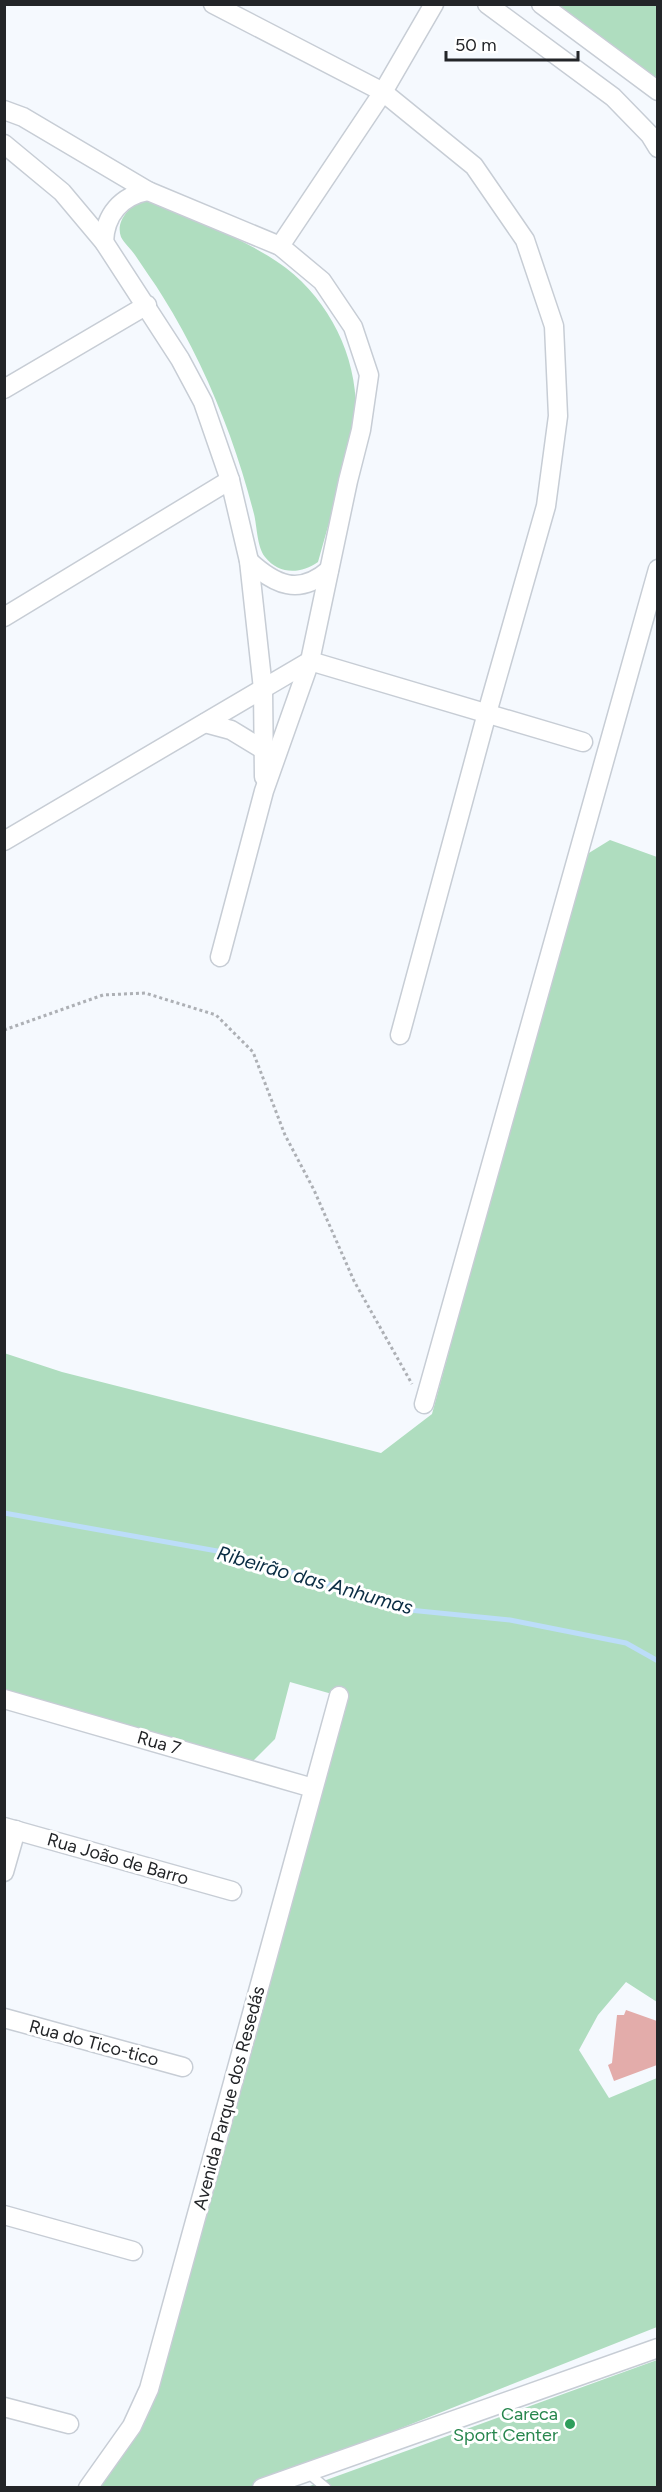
<svg xmlns="http://www.w3.org/2000/svg" width="662" height="2492" font-family="Figtree,sans-serif">
<style>
.green{fill:#afddbf}
.lines{fill:none;stroke-linecap:round;stroke-linejoin:round}
.stream{stroke:#bcddf9;stroke-width:5}
.building{fill:#e3acaa}
.service-casing{stroke:#c7cdd5;stroke-width:12}
.minor-casing{stroke:#c7cdd5;stroke-width:21}
.path{stroke:#adb0b5;stroke-width:3;stroke-dasharray:3 3;stroke-linecap:butt}
.service{stroke:#fff;stroke-width:9}
.minor{stroke:#fff;stroke-width:18}
.leisure-dot{fill:#2e9e5b;stroke:#fff;stroke-width:2}
.labels{text-anchor:middle;dominant-baseline:central;stroke-width:6;stroke-linejoin:round;paint-order:stroke}
.street-label{font-size:18px;fill:#232528;stroke:#fff}
.leisure-label{font-size:18px;fill:#27864d;stroke:#fff;text-anchor:end}
.water-label{font-size:20px;font-style:italic;fill:#0a2c43;stroke:#fff}
</style>
<rect width="100%" height="100%" fill="#f5f9fe"/>
<g class="green">
<polygon points="541,5 657,5 657,91"/>
<path d="M142 201H156C195 220 252 242 286 268 335 306 362 368 355 430 354 444 347 460 343 474 335 503 326 533 318 562 301 574 279 575 265 557 257 547 257 526 254 514 247 487 239 461 230 436 212 387 190 340 163 297 154 282 144 269 135 255 131 249 124 243 121 237 115 221 130 206 142 201Z"/>
<polygon points="610,840 657,857 657,2002 626,1982 598,2015 579,2050 609,2098 657,2078 657,2327 252,2487 96,2487 132,2441 339,1696 290,1682 275,1739 246,1768 5,1699 4,1353 62,1372 381,1453 432,1414 584,856"/>
<polygon points="657,2360 657,2487 307,2487"/>
</g>
<g class="lines">
<polyline class="stream" points="4,1513 234,1554 409,1610 510,1620 626,1643 658,1661"/>
</g>
<polygon class="building" points="626,2010 657,2021 657,2065 614,2081 608,2065 612,2063 617,2015 624,2015"/>
<g class="lines">
<defs>
<polyline id="service" points="307,2472 326,2488"/>
<g id="minor">
<polyline points="213,4 383,92 474,166 525,240 554,326 558,416 546,506 487,713 400,1035"/>
<polyline points="487,4 613,97 650,135 658,148"/>
<polyline points="541,4 658,91"/>
<polyline points="4,110 23,117 148,191 280,246 322,281 353,327 369,375 361,430 348,481 310,661 264,791 220,957"/>
<polyline points="4,144 62,192 104,242 180,359 203,402 230,480 249,561 263,689 264,777"/>
<path d="M104 242C105 215 121 196 148 191"/>
<polyline points="280,246 383,92 434,4"/>
<polyline points="4,389 147,305"/>
<path d="M249 561C275 585 299 596 329 570"/>
<polyline points="4,617 230,480"/>
<polyline points="205,723 231,730 264,750"/>
<polyline points="4,841 310,661 583,742"/>
<polyline points="424,1404 658,569"/>
<polyline points="4,1699 313,1788"/>
<polyline points="4,1827 232,1891"/>
<polyline points="4,1872 16,1830"/>
<polyline points="4,2018 183,2067"/>
<polyline points="4,2215 133,2251"/>
<polyline points="4,2407 69,2424"/>
<polyline points="88,2488 132,2426 149,2389 339,1696"/>
<polyline points="262,2488 658,2348"/>
</g>
</defs>
<use href="#service" class="service-casing"/>
<use href="#minor" class="minor-casing"/>
<polyline class="path" points="4,1030 103,995 145,993 216,1015 253,1052 285,1135 314,1190 354,1281 412,1384"/>
<use href="#service" class="service"/>
<use href="#minor" class="minor"/>
</g>
<circle class="leisure-dot" cx="570" cy="2424" r="6"/>
<g class="labels">
<g class="street-label">
<text transform="translate(159 1743) rotate(16)">Rua 7</text>
<text transform="translate(118 1859) rotate(16)">Rua João de Barro</text>
<text transform="translate(94 2043) rotate(15)">Rua do Tico-tico</text>
<text transform="translate(229 2098) rotate(-75)">Avenida Parque dos Resedás</text>
</g>
<g class="leisure-label">
<text x="558" y="2414">Careca<tspan x="558" dy="21">Sport Center</tspan></text>
</g>
<g class="water-label">
<text transform="translate(315 1580) rotate(16)">Ribeirão das Anhumas</text>
</g>
</g>
<rect width="662" height="2492" fill="none" stroke="#232528" stroke-width="12"/>
<path d="M446 51v9h132v-9" fill="none" stroke="#232528" stroke-width="3"/>
<text x="455" y="51" font-size="18" fill="#232528" stroke="#ffffff" stroke-width="4.5" paint-order="stroke">50 m</text>
</svg>
